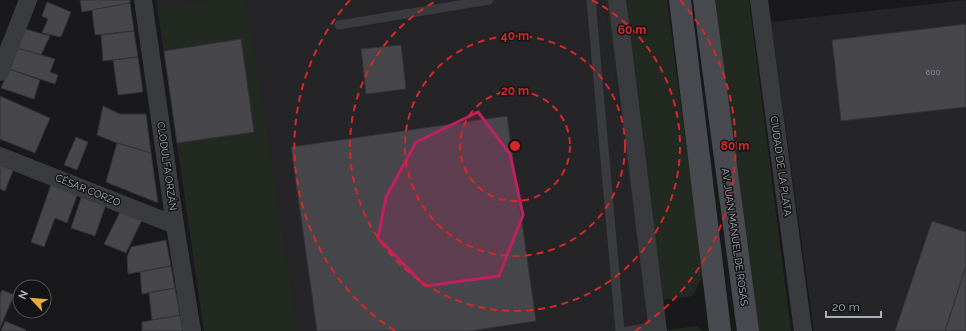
<svg xmlns="http://www.w3.org/2000/svg" width="966" height="331" font-family="Raleway,sans-serif">
<style>
.built{fill:#252528}
.green{fill:#212921}
.building{fill:#46464b;stroke:#333337}
.lines{fill:none;stroke-linecap:round;stroke-linejoin:round}
.service{stroke:#3a3b3f;stroke-width:9}
.minor{stroke:#3a3b3f;stroke-width:18}
.secondary{stroke:#484a4f;stroke-width:22}
.marked{fill:#c12060;fill-opacity:0.2;stroke:#c12060;stroke-width:3;stroke-linejoin:round}
.ring{fill:none;stroke:#d62828;stroke-width:2;stroke-dasharray:7 5}
.labels{text-anchor:middle;dominant-baseline:central;stroke-width:3;stroke-linejoin:round;paint-order:stroke}
.number-label{font-size:8px;fill:#92969e}
.street-label{font-size:10px;fill:#acb0ba;stroke:#141416}
.centre{fill:#d62828;stroke:#141416;stroke-width:2}
.ring-label{font-size:12px;text-anchor:middle;font-weight:bold;fill:#d62828;stroke:#141416;stroke-width:3;stroke-linejoin:round;paint-order:stroke}
</style>
<rect width="100%" height="100%" fill="#19191b"/>
<g class="built">
<polygon points="156,0 604,0 654,331 204,331"/>
<polygon points="966,0 966,331 814,331 771,22"/>
</g>
<g class="green">
<polygon points="214,0 246,0 298,331 204,331 158,9"/>
<polygon points="604,0 667,0 703,274 693,296 650,302"/>
<polygon points="715,0 749,0 791,331 758,331"/>
<polygon points="697,326 703,331 661,331"/>
</g>
<g class="building">
<polygon points="80,0 130,0 130,3 82,12"/>
<polygon points="47,2 71,12 61,37 42,33 48,19 42,16"/>
<polygon points="130,3 134,31 95,35 92,10"/>
<polygon points="966,24 966,107 841,121 832,40"/>
<polygon points="25,29 50,36 41,55 17,48"/>
<polygon points="134,31 138,57 103,61 101,35"/>
<polygon points="241,39 254,132 177,143 164,51"/>
<polygon points="401,45 406,89 366,94 361,49"/>
<polygon points="17,48 55,59 50,72 58,75 55,84 9,69"/>
<polygon points="138,57 143,92 118,95 113,60"/>
<polygon points="9,69 40,80 34,99 1,88"/>
<polygon points="0,96 50,118 35,153 0,139"/>
<polygon points="103,106 120,114 146,114 151,153 117,143 97,135"/>
<polygon points="507,116 536,321 470,331 317,331 291,147"/>
<polygon points="76,137 88,142 77,170 64,165"/>
<polygon points="117,143 151,153 158,203 106,182"/>
<polygon points="0,162 14,168 5,191 0,189"/>
<polygon points="52,182 78,193 67,223 55,218 44,247 31,242"/>
<polygon points="82,195 106,204 95,236 71,228"/>
<polygon points="121,210 143,218 126,253 104,244"/>
<polygon points="932,221 966,232 966,266 945,331 895,331"/>
<polygon points="166,240 171,266 128,274 127,257 131,247"/>
<polygon points="171,266 175,288 142,294 140,272"/>
<polygon points="966,266 966,331 945,331"/>
<polygon points="175,288 180,315 152,320 149,293"/>
<polygon points="2,290 14,295 0,328 0,295"/>
<polygon points="180,315 183,331 142,331 142,322"/>
<polygon points="5,321 26,330 25,331 1,331"/>
</g>
<g class="lines">
<g class="service">
<polyline points="591,0 620,331"/>
<polyline points="339,25 489,0"/>
<polyline points="627,331 658,326"/>
</g>
<g class="minor">
<polyline points="143,0 175,225 192,331"/>
<polyline points="617,0 658,331"/>
<polyline points="759,0 803,331"/>
<polyline points="0,72 28,0"/>
<polyline points="0,156 175,225"/>
</g>
<g class="secondary">
<polyline points="680,0 720,331"/>
<polyline points="704,0 748,331"/>
</g>
</g>
<path class="marked" d="M478 112 510 154 523 215 499 276 425 286 378 238 386 197 416 142Z"/>
<g class="ring">
<circle cx="515" cy="146" r="55"/>
<circle cx="515" cy="146" r="110"/>
<path d="M592 0A165 165 0 1 1 438 0"/>
<path d="M395 331A220 220 0 0 1 350 0M680 0A220 220 0 0 1 635 331"/>
</g>
<g class="labels">
<g class="number-label">
<text x="933" y="72">600</text>
</g>
<g class="street-label">
<text transform="translate(167 166) rotate(82)">CLODULFA ORZÁN</text>
<text transform="translate(781 166) rotate(82)">CIUDAD DE LA PLATA</text>
<text transform="translate(88 190) rotate(22)">CÉSAR CORZO</text>
<text transform="translate(735 237) rotate(82)">AV. JUAN MANUEL DE ROSAS</text>
</g>
</g>
<circle cx="515" cy="146" r="6" class="centre"/>
<g class="ring-label">
<text x="632" y="34">60 m</text>
<text x="515" y="40">40 m</text>
<text x="515" y="95">20 m</text>
<text x="735" y="150">80 m</text>
</g>
<g transform="translate(32 299) rotate(296)"><circle r="19" fill="#141416" stroke="#515258"/>
<path d="M0-3L7 15L0 10L-7 15Z" fill="#ebab41"/>
<text y="-6" font-size="11" font-weight="bold" text-anchor="middle" fill="#acb0ba">N</text>
</g>
<path d="M826 311v6h55v-6" fill="none" stroke="#acb0ba" stroke-width="2"/>
<text x="832" y="311" font-size="12" fill="#acb0ba" stroke="#141416" stroke-width="3" paint-order="stroke">20 m</text>
</svg>
